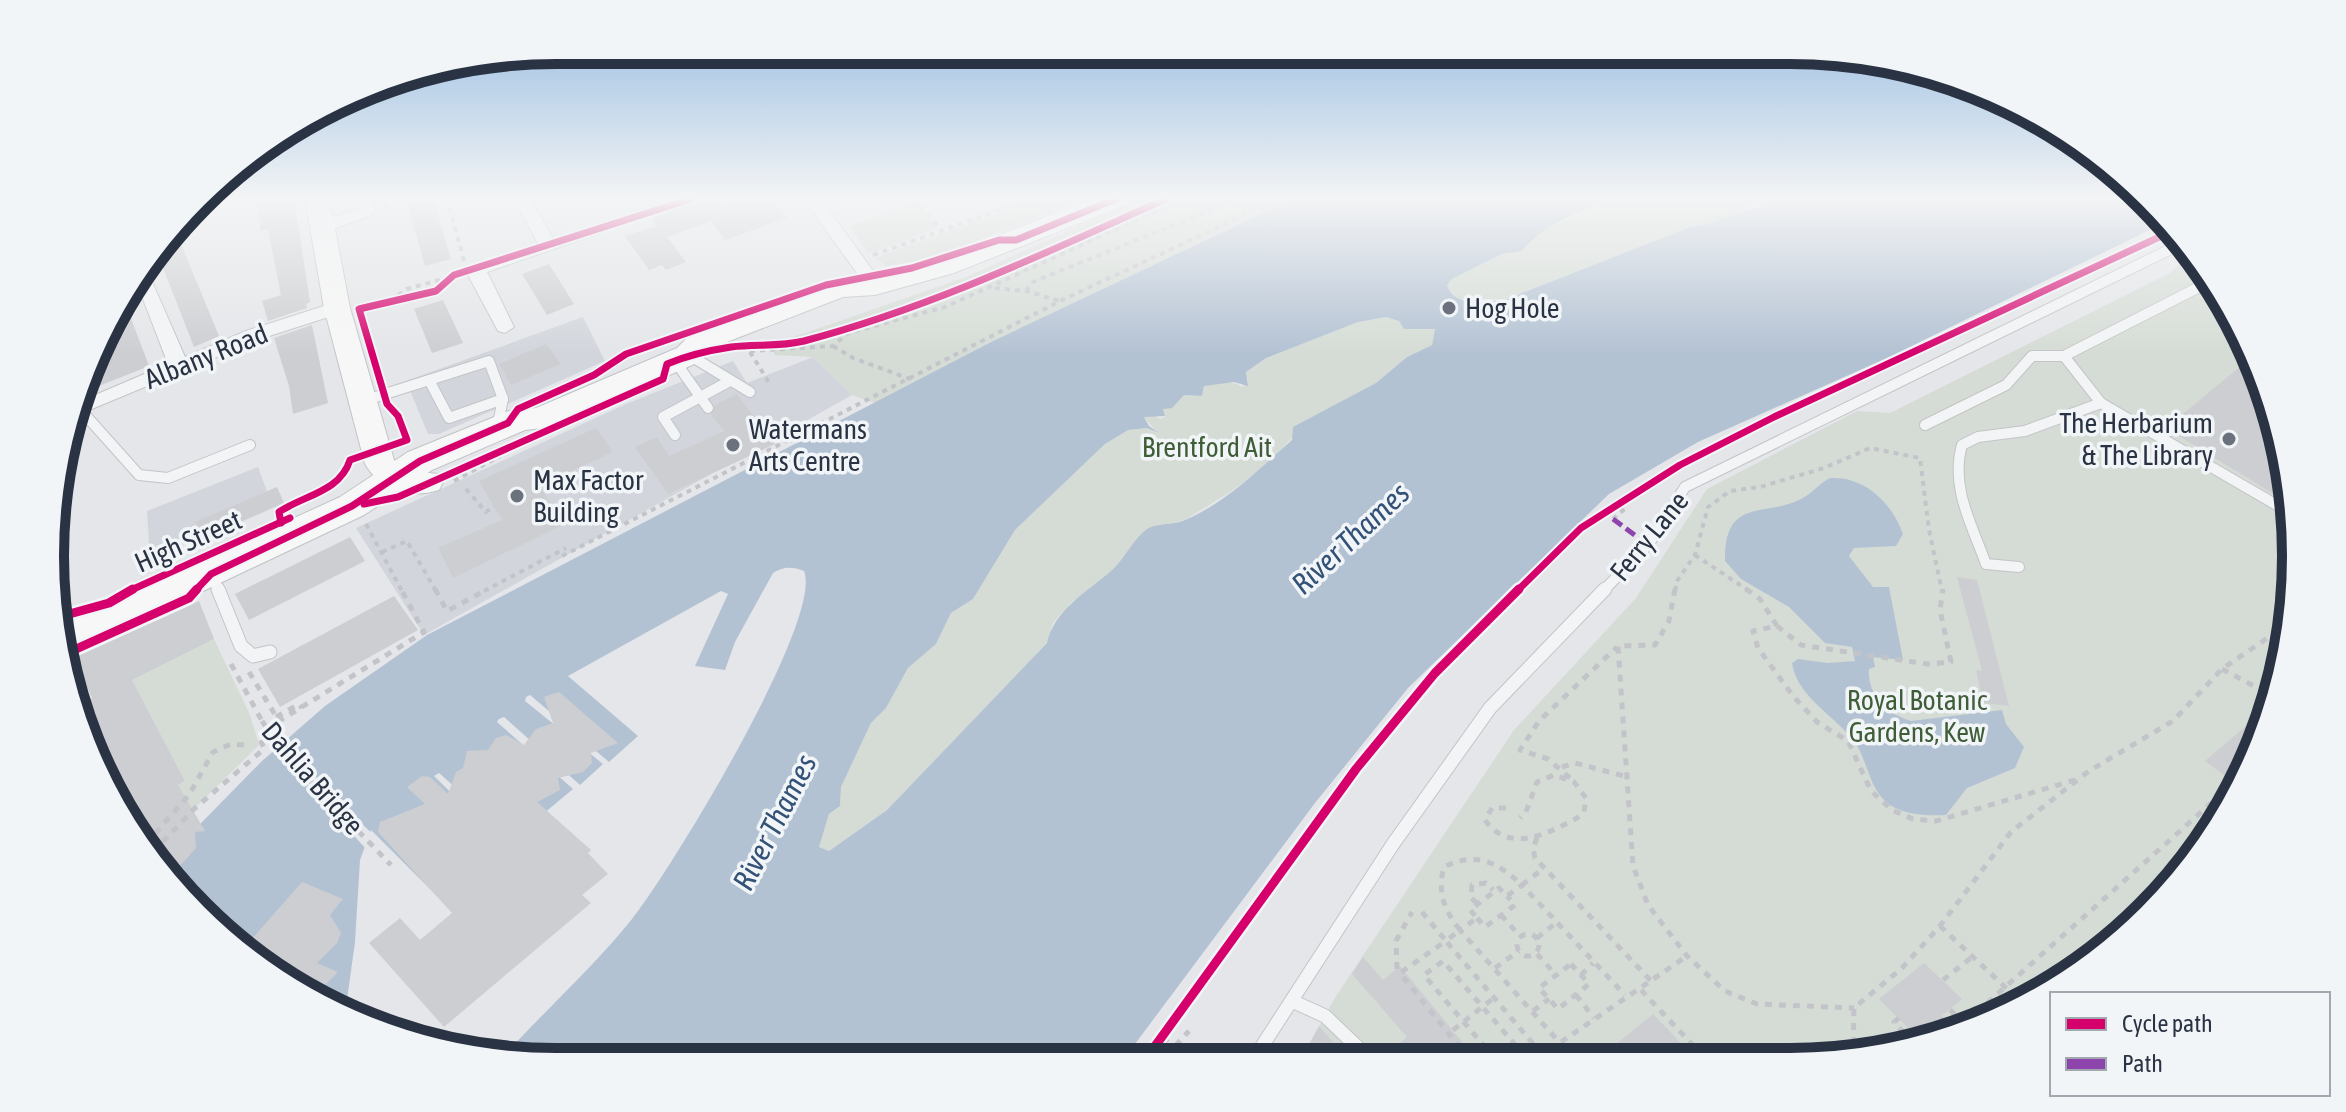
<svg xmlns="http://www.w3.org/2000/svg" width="2346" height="1112" font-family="'Asap Condensed',sans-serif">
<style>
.built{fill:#d2d6dc}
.green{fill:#d5dcd5}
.water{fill:#b3c2d3;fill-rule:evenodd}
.pier{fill:#e4e6e9}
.building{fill:#cdced1}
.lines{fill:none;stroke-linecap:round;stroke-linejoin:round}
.service-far1-casing{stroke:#c2c4c7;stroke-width:12}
.service-casing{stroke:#c2c4c7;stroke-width:15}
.minor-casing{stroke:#c2c4c7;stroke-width:2}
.secondary-casing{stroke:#c2c4c7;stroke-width:2}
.primary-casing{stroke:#c0c3c7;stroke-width:2}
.path-far1{stroke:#c3c4c9;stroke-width:4;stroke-dasharray:5 5;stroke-linecap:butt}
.path{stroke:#c3c4c9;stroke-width:5;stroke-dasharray:7 7;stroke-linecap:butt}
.service-far1{stroke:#f3f4f6;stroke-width:10}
.service{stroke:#f3f4f6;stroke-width:13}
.minor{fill:#f3f4f6;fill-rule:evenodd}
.secondary{fill:#f7f7f7;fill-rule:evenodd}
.primary{fill:#f7f7f7;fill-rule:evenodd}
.path-bridge{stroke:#c3c4c9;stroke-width:5;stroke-dasharray:7 7;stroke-linecap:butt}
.quiet-far1{stroke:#8e44ad;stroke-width:5;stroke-dasharray:11 5;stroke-linecap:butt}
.quiet{stroke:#8e44ad;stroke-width:7;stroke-dasharray:14 7;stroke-linecap:butt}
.cycleway-far1-casing{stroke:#f2f5f8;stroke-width:11}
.cycleway-casing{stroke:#f2f5f8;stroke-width:14}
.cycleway-far1{stroke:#d6006c;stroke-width:7}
.cycleway{stroke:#d6006c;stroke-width:9}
.poi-dot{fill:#6b727d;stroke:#f2f5f8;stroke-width:3}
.labels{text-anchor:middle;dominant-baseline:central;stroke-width:7;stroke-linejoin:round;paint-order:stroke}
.poi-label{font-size:28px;fill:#2a3343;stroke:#f2f5f8;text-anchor:start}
.street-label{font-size:28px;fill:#2a3343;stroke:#f2f5f8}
.park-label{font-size:28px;fill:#3f5e38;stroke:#f2f5f8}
.water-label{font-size:30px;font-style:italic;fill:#345277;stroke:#f2f5f8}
.rim{fill:none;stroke:#2a3343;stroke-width:10}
</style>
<rect width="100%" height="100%" fill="#e4e6e9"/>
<g class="built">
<polygon points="583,317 605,361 439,434 428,434 406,381"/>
<polygon points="813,357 852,395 424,635 356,528 626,404 733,361 747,383"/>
<polygon points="258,467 272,505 150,559 147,511"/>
</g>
<g class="green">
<polygon points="1041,198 1087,198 959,248 922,260 886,266 875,258"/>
<polygon points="1139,198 1295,198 993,341 875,403 852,395 813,357 775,355 771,345 966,277"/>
<polygon points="1615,198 1783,201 1745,208 1733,217 1708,225 1690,227 1507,299 1460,299 1448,290 1446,285 1452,279 1502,254 1522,251 1536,233"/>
<polygon points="917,203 939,228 869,253 849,226"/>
<polygon points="2187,257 2257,362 2296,556 2258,749 2192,864 2098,957 1984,1023 1856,1058 1299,1059 1302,1045 1309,1045 1336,996 1514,730 1636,598 1707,489 1857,411 1890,413 2170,273"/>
<path d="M1386 317 1399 321 1405 329H1435L1432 345 1407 357 1376 383 1325 413 1310 418 1266 466 1230 492 1183 521 1148 529 1110 573 1071 603 1053 623 1047 643 887 810 829 851 819 847 829 814 840 806 841 787 871 723 886 708 908 668 936 644 951 613 973 599 1015 530 1105 444 1127 430 1147 428 1158 433 1144 417 1153 414 1160 419 1165 417 1163 409 1184 395 1202 396 1204 386C1217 383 1230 379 1242 387L1248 382 1246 372 1266 358 1358 322Z"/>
<polygon points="214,639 250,715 259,745 152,850 144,841 184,796 178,785 185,781 132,680"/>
</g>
<g class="water">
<path d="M1295 198H1615C1582 212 1545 222 1522 251L1502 254 1452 279 1447 285C1454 308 1488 302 1507 299L1690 227C1719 224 1740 209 1768 206V200L1779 202 1783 198H2148L2164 223 1887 358 1698 442 1609 494 1408 688 1315 803 1123 1060 556 1062 507 1052C548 1008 594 966 632 919 669 873 824 620 804 571 792 567 785 566 773 573L735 642 725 670 695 666 728 594 721 591 568 676 638 736 609 762 530 695 526 697 525 701 603 764 580 785 504 717 499 719 497 722 573 789 513 839 439 773 434 776 506 847 442 901 371 830 360 860 355 942 346 1007 362 1023 222 936 162 863 262 761 325 706 427 635 993 341ZM1386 317 1399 321 1404 329H1435L1432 345 1407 357 1376 383 1293 427 1292 440C1259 469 1226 503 1183 521 1173 525 1157 523 1147 529 1133 539 1124 560 1111 571 1087 592 1054 610 1047 643L887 810 829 851 819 847 829 814 840 806 841 787 871 723 886 708 908 668 936 644 951 613 973 599 1015 530 1105 444 1128 430 1147 428 1159 433 1149 426 1144 417 1165 416 1163 409 1172 408 1184 395 1202 396 1204 386 1234 382 1248 386 1246 372 1266 358 1358 322Z"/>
<path d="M1830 478C1865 476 1892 503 1903 534L1896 546 1854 548 1849 556 1873 587H1889L1903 660 1873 657 1875 667 1869 669C1867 695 1887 714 1911 721L2002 710 2006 724 2024 747 2015 768 1967 788 1946 815C1928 816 1901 815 1886 802 1869 786 1868 764 1857 746 1840 718 1797 699 1792 663L1798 659 1827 663 1855 661 1852 647 1825 643 1789 607 1741 579 1725 561C1724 497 1764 517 1799 500 1811 495 1818 484 1830 478Z"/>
</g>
<polygon class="pier" points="282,738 299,760 398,860 372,836 366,849 273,746"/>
<g class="building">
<polygon points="258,198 294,198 310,302 306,304 307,308 268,321 262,301 281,295 268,229 260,231"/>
<polygon points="406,198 433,198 451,259 425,266"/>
<polygon points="705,198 719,198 721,208 749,198 771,198 787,218 725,240 711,221 667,237 686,262 666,270 662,265 649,270 625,236 656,226 652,218"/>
<polygon points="176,232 219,336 194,347 158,255"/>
<polygon points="549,264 574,304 547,315 522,274"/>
<polygon points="123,297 149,366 84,392 118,303"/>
<polygon points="443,300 463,343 432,353 414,309"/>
<polygon points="312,325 328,403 293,414 289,386 274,338"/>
<polygon points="546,344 561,364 511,385 499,364"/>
<polygon points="2253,356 2257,362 2285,501 2166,428"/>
<polygon points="737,394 775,444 668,494 635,447 657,437 669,456 724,431 711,415 715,405"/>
<polygon points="596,428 613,452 539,486 565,524 453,578 438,548 502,520 479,481"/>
<polygon points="277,487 284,503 204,538 195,522"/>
<polygon points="350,537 365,561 249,620 235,594"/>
<polygon points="1957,577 1977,580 2009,706 1983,703 1976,670 1982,671"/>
<polygon points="394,596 418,630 280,707 258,669"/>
<polygon points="199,601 214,639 132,680 185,781 178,785 205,831 195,832 196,848 172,875 118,809 82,704 92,698 73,658"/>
<polygon points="559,692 618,743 591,753 592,763 583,772 558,778 560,790 537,802 591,850 588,853 608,874 582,895 591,903 444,1027 369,943 400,918 420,940 452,913 378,832 380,822 425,804 407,787 422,776 430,777 448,794 456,772 463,768 467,751 488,750 496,738 506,735 524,745 536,729 553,723 544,697"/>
<polygon points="2266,709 2258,749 2237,785 2205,761"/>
<polygon points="302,882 343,899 330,915 341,933 337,943 317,963 338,972 316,994 243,949"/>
<polygon points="1363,957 1383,980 1400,966 1476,1059 1380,1059 1407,1037 1352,974"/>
<polygon points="1924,963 1962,999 1917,1037 1879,999"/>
<polygon points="1653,1014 1695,1058 1599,1058"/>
<polygon points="1319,1026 1347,1059 1301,1059"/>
</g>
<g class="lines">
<defs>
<g id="service-far1">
<polyline points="689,355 750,392"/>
<polyline points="675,361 708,408"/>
<polyline points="429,380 449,418 503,399"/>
<polyline points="363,401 489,361 503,399 497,428"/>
<polyline points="2101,403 2064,356 2205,284"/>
<polyline points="80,409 139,475 168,478 250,445"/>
<polyline points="1925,425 2006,385 2032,356 2064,356"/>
<polyline points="675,435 663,417 728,382"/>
<path d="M2019 567 1986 564C1972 525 1950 487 1962 445L1978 437 2025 431 2101 403 2287 511"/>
<polyline points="212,574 219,591"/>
<polyline points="1603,591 1648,545 1685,487 2179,245"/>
</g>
<g id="service">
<polyline points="218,589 241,646 253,656 270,652"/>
<polyline points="1292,1001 1325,1016 1370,1059"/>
<polyline points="1253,1060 1393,844 1490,708 1605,589"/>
</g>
<g id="minor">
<polygon points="354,198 370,198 375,211 372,215 328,231 316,231 316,223 357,209"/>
<polygon points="514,198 530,198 553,239 677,198 702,198 487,272 514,327 505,333 498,331 468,275 473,265 538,244"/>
<polygon points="803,198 820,198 881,282 881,290 869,290"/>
<polygon points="146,268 185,357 246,331 330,304 344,304 346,308 344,312 260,339 75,416 81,401 168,364 136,281"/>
</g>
<path id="secondary" d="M305 198H329L350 308 394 460 408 471 439 474 443 482 439 490C409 499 381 491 365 464L324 308Z"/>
<polygon id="primary" points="1093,198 1132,198 1128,204 954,273 875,295 843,297 714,347 699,362 552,427 525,430 432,470 364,515 66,656 56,627 340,497 408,452 509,411 536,408 677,348 692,333 829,281 875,277 934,261"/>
</defs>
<use href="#service-far1" class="service-far1-casing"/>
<use href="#service" class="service-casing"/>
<use href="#minor" class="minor-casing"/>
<use href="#secondary" class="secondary-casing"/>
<use href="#primary" class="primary-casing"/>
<g class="path-far1">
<polyline points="447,198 464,261"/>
<polyline points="915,198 942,231"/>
<polyline points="383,206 414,198"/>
<polyline points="873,255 1034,198"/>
<polyline points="995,288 1026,291 1060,301"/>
<polyline points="1026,291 1033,282 1240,198"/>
<polyline points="390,301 407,289 457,275"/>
<polyline points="362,309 436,291 444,281"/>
<polyline points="833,346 853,358 910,379"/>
<polyline points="750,351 833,346 848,333 945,307 1185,198"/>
<polyline points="750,352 770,384"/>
<polyline points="454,481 500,456"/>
<polyline points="466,489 486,512 494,506"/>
<polyline points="1613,519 1628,506"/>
<polyline points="366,524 402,591"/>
<polyline points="382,552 407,541 436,591"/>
<polyline points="1695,555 1749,591"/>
<polyline points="562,556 1060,301 1281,198"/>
<polyline points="484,591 566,548"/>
<polyline points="1675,591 1677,581 1695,555 1708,507 1730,491 1760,487 1824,468 1870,448 1920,458 1929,530 1942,591"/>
</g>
<g class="path">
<polyline points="435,589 447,611 488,589"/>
<polyline points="1675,589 1669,621 1655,645 1618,646 1633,866 1648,905 1687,956 1725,991 1757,1004 1854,1008"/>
<polyline points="1746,589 1760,599 1777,626 1753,631 1758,648 1793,696 1817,722 1848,741 1871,791 1892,810 1913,819 1936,821 2075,780"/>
<polyline points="1777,626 1801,645 1927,664 1951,662 1940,610 1943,589"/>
<polyline points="231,664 262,721"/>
<polyline points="2222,669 2269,694"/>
<polyline points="249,672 279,721 424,632 401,589"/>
<polyline points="276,717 299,704 302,708"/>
<polyline points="274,738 289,759 391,865"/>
<polyline points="1562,767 1575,763 1628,777"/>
<polyline points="1570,778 1548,759 1520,750 1539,721 1617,647"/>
<path d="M1506 808H1492L1485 820C1509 854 1547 834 1577 818L1584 812 1586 798 1574 782 1554 775 1537 782 1526 812 1520 818"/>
<polyline points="1537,838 1533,848 1535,858 1652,982"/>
<polyline points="146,844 189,795 213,752 231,744 245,745"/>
<polyline points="153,852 194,809 264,749 259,736 279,721"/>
<polyline points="1477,903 1471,898 1472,885 1486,883 1493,890"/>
<path d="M1422 912 1446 941 1460 930C1444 910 1437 892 1444 867 1476 851 1497 862 1522 885L1544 868"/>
<polyline points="1501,915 1520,936"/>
<polyline points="1477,918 1485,927 1515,905 1507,896"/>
<polyline points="1940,926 2021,1002"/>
<circle cx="1528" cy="945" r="11"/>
<polyline points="1537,938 1557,922"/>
<polyline points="1537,954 1556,975"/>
<polygon points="1571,964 1589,984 1558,1009 1539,988"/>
<polyline points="1495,968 1519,951"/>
<polyline points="1397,969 1396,941 1412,912"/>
<polyline points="1581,975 1593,963"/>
<polyline points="1943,980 1972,957"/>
<polyline points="1641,990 1705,1058"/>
<polyline points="1576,995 1594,1018"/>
<polyline points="1950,1010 1965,1023"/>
<polyline points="1533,1011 1549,999"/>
<polyline points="1899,1018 1894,1022 1913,1043"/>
<polyline points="1940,1018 1954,1031"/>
<polyline points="1453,1030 1495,997"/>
<polyline points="1956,1031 2227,789 2233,793"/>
<polyline points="1163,1037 1172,1047"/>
<polyline points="1561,1042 1687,956"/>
<polyline points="1166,1056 1189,1031"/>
<polyline points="1853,1058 1854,1008 1902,968 1940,926 2011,832 2089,771 2173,721 2222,669 2282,628"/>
<polyline points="1469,1059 1400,973 1446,941 1546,1059"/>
<polyline points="1495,1059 1424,975 1443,961 1524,1055 1519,1059"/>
<polyline points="1574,1059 1460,930 1477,918 1470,910 1499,888 1507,896 1522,885 1625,995"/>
</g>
<use href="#service-far1" class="service-far1"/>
<use href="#service" class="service"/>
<use href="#minor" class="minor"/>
<use href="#secondary" class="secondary"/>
<use href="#primary" class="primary"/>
<polyline class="path-bridge" points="262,721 274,738"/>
<polyline class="quiet-far1" points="1613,519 1648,545"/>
<polyline class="quiet" points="1166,1056 1172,1060"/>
<defs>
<g id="cycleway-far1">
<path d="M364 504 398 497 663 379 667 364C686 356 711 350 731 347 756 344 779 347 804 341 933 307 1047 252 1168 198"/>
<path d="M281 523 279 512C304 495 340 492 350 460L407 440 398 416 387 404 359 309 436 291 454 275 694 198"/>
<polyline points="129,591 290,518"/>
<polyline points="195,591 211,574 352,506 420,461 508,423 518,409 594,375 626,354 826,285 912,268 999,240 1016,240 1118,198"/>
<polyline points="1517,591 1581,528 1680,465 1774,417 2170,232"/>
</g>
<g id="cycleway">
<polyline points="55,618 109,603 133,589"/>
<polyline points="65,654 189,598 197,589"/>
<polyline points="1145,1060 1356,769 1435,673 1519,589"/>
</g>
</defs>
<use href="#cycleway-far1" class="cycleway-far1-casing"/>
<use href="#cycleway" class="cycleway-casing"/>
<use href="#cycleway-far1" class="cycleway-far1"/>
<use href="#cycleway" class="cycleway"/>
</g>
<linearGradient id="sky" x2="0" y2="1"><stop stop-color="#93bae0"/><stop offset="0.56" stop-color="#f3f4f5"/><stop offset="1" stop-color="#f3f4f5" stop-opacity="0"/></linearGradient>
<rect width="2346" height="354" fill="url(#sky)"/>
<g class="poi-dot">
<circle cx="1449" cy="308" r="8"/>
<circle cx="2229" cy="439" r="8"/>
<circle cx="733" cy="445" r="8"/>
<circle cx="517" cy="496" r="8"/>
</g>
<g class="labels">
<g class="poi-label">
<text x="1465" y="308">Hog Hole</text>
<text x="2213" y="423" text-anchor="end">The Herbarium<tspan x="2213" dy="32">&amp; The Library</tspan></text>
<text x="749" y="429">Watermans<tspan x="749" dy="32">Arts Centre</tspan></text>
<text x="533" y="480">Max Factor<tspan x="533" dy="32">Building</tspan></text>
</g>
<g class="street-label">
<text transform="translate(206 356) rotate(-22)">Albany Road</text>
<text transform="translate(1649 536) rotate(-51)">Ferry Lane</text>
<text transform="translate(188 541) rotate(-24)">High Street</text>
<text transform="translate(313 778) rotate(49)">Dahlia Bridge</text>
</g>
<g class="park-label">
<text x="1207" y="447">Brentford Ait</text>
<text x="1917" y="700">Royal Botanic<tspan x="1917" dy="32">Gardens, Kew</tspan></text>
</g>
<g class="water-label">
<text transform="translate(1350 538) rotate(-43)">River Thames</text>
<text transform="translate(774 822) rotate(-63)">River Thames</text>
</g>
</g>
<path d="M0 0H2346V1112H0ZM556 64H1790A492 492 0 0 1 2282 556V556A492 492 0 0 1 1790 1048H556A492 492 0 0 1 64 556V556A492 492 0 0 1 556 64Z" fill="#f2f5f8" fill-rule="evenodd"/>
<path class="rim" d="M556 64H1790A492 492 0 0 1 2282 556V556A492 492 0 0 1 1790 1048H556A492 492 0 0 1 64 556V556A492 492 0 0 1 556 64Z"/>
<rect x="2050" y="992" width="280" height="104" fill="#f2f5f8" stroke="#a2a7b0" stroke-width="2"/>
<rect x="2066" y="1018" width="40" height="12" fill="#d6006c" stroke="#a2a7b0" stroke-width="2"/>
<text x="2122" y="1032" font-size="24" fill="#2a3343">Cycle path</text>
<rect x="2066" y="1058" width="40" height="12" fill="#8e44ad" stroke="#a2a7b0" stroke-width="2"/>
<text x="2122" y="1072" font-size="24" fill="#2a3343">Path</text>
</svg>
